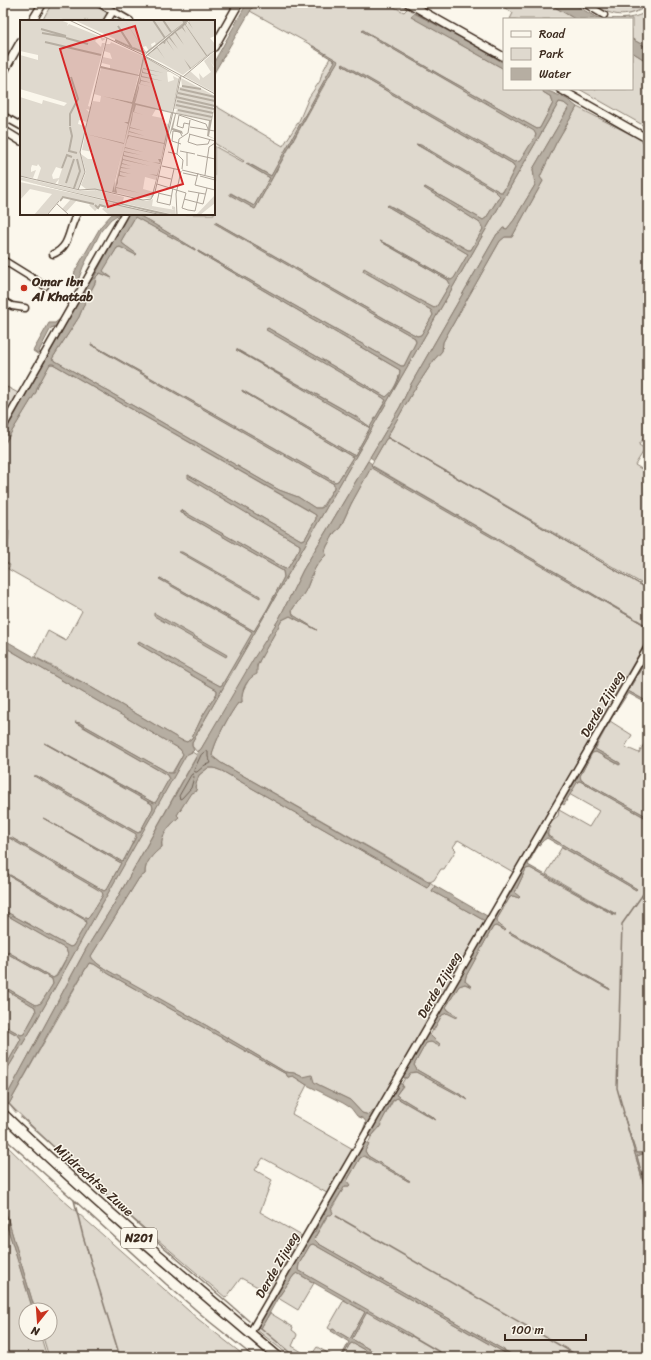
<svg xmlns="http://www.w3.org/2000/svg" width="651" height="1360" font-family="Sriracha,sans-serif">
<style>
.green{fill:#dfd9ce;stroke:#8d8276;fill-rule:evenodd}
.water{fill:#b6aea2;stroke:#85796d}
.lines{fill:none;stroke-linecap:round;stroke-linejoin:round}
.shore{stroke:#6c5f53;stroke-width:1}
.stream{stroke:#85796d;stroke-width:1.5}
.minor-casing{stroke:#3b2a1e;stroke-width:9}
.tertiary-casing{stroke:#3b2a1e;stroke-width:10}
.primary-casing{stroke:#3b2a1e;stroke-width:12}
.minor{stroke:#fbf7ec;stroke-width:6}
.tertiary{stroke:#fbf7ec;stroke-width:7}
.primary{stroke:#fbf7ec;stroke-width:9}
.poi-dot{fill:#c8321e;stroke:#fbf7ec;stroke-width:1.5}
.labels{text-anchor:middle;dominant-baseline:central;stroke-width:3;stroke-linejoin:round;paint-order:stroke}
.shield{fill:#fbf7ec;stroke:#75685c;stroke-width:1}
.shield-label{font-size:12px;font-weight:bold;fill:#3b2a1e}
.poi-label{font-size:13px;font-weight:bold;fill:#3b2a1e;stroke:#fbf7ec;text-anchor:start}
.street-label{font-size:13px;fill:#3b2a1e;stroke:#fbf7ec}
.inset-river{fill:none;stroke:#b6aea2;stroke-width:2}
.inset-road{fill:none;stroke:#aea59a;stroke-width:1}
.view{fill:#d62828;fill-opacity:0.15;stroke:#d62828;stroke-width:2}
.inset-edge{fill:none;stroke:#3b2a1e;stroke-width:2}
</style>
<rect width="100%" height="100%" fill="#fbf7ec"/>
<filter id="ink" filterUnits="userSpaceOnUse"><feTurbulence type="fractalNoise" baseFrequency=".025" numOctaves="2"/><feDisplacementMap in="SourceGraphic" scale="8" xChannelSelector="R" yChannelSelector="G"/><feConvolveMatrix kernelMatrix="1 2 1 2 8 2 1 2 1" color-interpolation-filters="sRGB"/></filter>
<g filter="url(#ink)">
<g class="green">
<polygon points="52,3 91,3 108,13 103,21 42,21"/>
<path d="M255 3H386L404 12 407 9 402 6 404 3 423 15 424 18 414 13 412 17 504 69V89H544L543 92 551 97 553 103 540 128 537 129 442 76 363 30 362 31 535 131 536 136 520 162 514 163 342 65 513 164 515 168 503 192H500L417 145 496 191 500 196 486 218 483 220 425 187V188L480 223 483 229 471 250H468L389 205 387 206 468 254 454 279 451 280 389 245 383 243 448 280 450 284 437 306 434 308 363 271 431 310 433 315 421 335 417 336 389 321 215 222 415 338 416 342 404 366H401L198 251V252L400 370C400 378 393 393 386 397L268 328 266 329 379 395 386 400 370 427 355 416 236 349 370 428 355 455H353L242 391 351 456 353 457 338 481 335 482 91 344 334 484V488L321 508H315L298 497 279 490 52 359 79 317 85 302 95 283 96 277 100 273 110 277 102 271 117 248 120 247 136 255V254L123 244 121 241 135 217 195 250V249L137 214H214V146L243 162 244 161 214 143V105L283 146 299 121 309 97 320 81 322 73 330 58 336 61 271 176 248 163 247 164 270 178 254 206 231 193 230 194 255 209 337 62 313 46 250 11Z"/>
<polygon points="497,3 548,3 575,19 510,19 513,13"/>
<path d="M589 3H648V6C623 20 613 16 589 3Z"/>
<path d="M648 11V48L632 39V19H599L596 17C614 19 632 21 648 11Z"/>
<polygon points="632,52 648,62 648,128 579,89 632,89"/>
<polygon points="559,102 564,103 569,107 533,169 535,185 514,220 507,229 503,228 500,232 497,234 411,384 400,407 303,570 279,619 201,749 197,752 192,746 192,742"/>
<polygon points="577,107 648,143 648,431 639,445 645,449 635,465 648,473 648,587 387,437 411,395 434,360 442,351 443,342 449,331 500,241 505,237 512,237 543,181 539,177 556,143"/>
<polygon points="50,364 53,364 316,515 316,519 305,539 301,540 188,475 189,478 300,545 300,548 288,568 285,569 180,510 180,512 283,571 284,577 268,608 254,631 160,578 251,631 253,633 222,685 220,686 138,642 138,644 217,690 217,693 202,717 192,738 187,742 181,740 82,682 35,657 48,631 66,641 82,611 8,569 10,565 3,561 8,550 9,531 3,528 3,446 36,392 38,386"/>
<polygon points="7,387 20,394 3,423 3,393"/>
<polygon points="388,438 648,589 648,626 371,465 386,439"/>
<path d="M371 467 648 627V638L569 776 539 833 513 872 458 840 453 847 456 850 444 869H441L434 880 430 882 435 886 432 891 485 921 375 1112 369 1115 362 1113 350 1100 294 1073 285 1072C233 1041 181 1010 128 982 120 977 94 965 91 956L139 878 145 874C144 863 153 853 162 847 160 836 171 824 179 817L177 815 191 792 197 791 195 787 199 775 208 768H214L222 771 427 888 430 882 221 763 212 756C213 744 230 713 238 703L242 702 241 696 243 690 250 678 256 670 260 659 282 620 290 616 317 630 293 615 292 610C297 602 305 594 308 585 314 571 314 566 326 555L325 551 327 546 335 532 340 528 351 504Z"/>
<polygon points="3,646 180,749 183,754 172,773 169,773 80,723 76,723 167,775 169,779 156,802 154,803 47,744 152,804 153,808 140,832 138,833 37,776 35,776 137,834 124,860 121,861 45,819 121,863 107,889 104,891 12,838 10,838 103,892 103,895 90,916 87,919 3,871"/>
<polygon points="648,657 648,702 628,691"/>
<polygon points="610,721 632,735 625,747 639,753 644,744 648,746 648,817 581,780 580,776 592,753 596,752 619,765 620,763 595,749"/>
<polygon points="192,752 197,755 114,904 86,949 3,1103 3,1076 31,1030 186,754"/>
<path d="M578 781H580L648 819V1195L637 1156 646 1152 636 1153 623 1113 648 1199V1357H516L319 1244 314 1239 345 1186H349L347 1181 360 1158 364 1155 408 1181H410L368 1156 365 1151 371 1137 382 1125 380 1124 393 1101 397 1098 435 1120 434 1118 396 1095 403 1086 401 1085 405 1078H407L410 1072H416L467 1099 417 1070 414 1065 426 1043 431 1042 439 1045 440 1044 433 1039 430 1035 442 1015 447 1013 457 1017V1016L448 1010 446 1007 459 986 465 984 471 987 465 981 466 976 493 927 496 926 505 931 506 930 497 923V919L510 897 513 896 519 898 515 893 516 890 526 869 530 868 616 914 546 874 562 847 636 890 637 889 548 836V826L536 846 556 809 550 822 558 816 559 810 589 827 599 811 569 794ZM510 932 610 989 510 933Z"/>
<polygon points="3,872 85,920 86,924 73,946 70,947 3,910"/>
<polygon points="3,913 66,949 68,955 56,976 53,978 3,949"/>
<polygon points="3,951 52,979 53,984 41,1003 36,1005 3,986"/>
<polygon points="89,963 94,964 109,974 286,1074 288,1077 293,1076 307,1085 292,1114 353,1149 327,1193 263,1158 255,1170 272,1180 260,1212 302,1236 269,1293 241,1278 226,1298 96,1187 9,1104"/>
<polygon points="3,988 35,1007 36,1012 24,1034 21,1035 3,1025"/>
<polygon points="3,1027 19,1036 21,1039 3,1071"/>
<polygon points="3,1142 53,1191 198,1319 246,1357 49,1357 42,1334 50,1334 50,1310 35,1310 3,1203"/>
<polygon points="3,1213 33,1310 26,1310 26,1334 40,1334 47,1357 3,1357"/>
<polygon points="313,1244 512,1357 382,1357 352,1339 367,1311 411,1337 298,1270 299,1264 310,1245"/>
<polygon points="297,1273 314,1283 298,1310 278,1298 294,1275"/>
<polygon points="344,1300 365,1312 350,1339 333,1329 331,1330 328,1328"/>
<polygon points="270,1313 293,1327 292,1330 296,1333 297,1335 292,1346 302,1352 299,1357 291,1357 257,1330 259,1327 261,1328"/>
<polygon points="352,1343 377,1357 342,1357 350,1344"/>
<polygon points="317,1347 335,1357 310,1357"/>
</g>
<g class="water">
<polygon points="247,3 255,3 214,73 214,62"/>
<polygon points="548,3 572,3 599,19 575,19"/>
<polygon points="414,13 469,42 504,63 504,69 411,17"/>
<path d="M363 30 442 76 537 129 540 128 553 103 551 97 543 92 544 89 567 99 577 107 556 143 540 177 543 181 512 237H505L500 241 449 331 443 342 442 351 434 360 411 395 387 437 648 589 388 438 386 439 374 460 370 457 400 407 411 384 497 234 500 232 503 228 507 229 514 220 535 185 533 169 569 107 564 103 559 102 192 742V746L194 750 192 752 186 755 31 1030 3 1076V1071L21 1039 19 1036 3 1027V1025L21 1035 24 1034 36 1012 35 1007 3 988V986L36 1005 41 1003 53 984 52 979 3 951V949L53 978 57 976 68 955 66 949 3 913V910L70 947 73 946 86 924 85 920 3 872V871L87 919 90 916 103 895 102 892 9 838H12L104 891 107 889 121 863 43 818 121 861 124 860 136 837V834L34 776H37L138 833 140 832 153 808 152 804 44 743 154 803 156 802 169 779 167 775 75 722 80 723 169 773H173L183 754 180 749 3 646V639L64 674 82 682 181 740 187 742 192 738 202 717 217 693V690L138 644 139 641 220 686 222 685 252 633 251 631 159 579 160 578 254 631 268 608 284 577 283 571 180 512 181 510 285 569 288 568 300 548V545L188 478V475L301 540 305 539 316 519V515L308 510 53 364H50L38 386 36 392 3 446V435L90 281 93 279 127 214H137L195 249V250L135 217 121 241 123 244 137 254 136 255 120 247 117 248 103 271 112 278 100 273 96 277 95 283 85 302 79 317 52 359 279 490 298 497 315 508H321L323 507 334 488V484L91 345V344L335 482 338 481 353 457 351 456 242 391V390L353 455H355L370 428 236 350 355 416 370 427 386 400 379 395 266 330 268 328 386 397C393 393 400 378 400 370L198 252V251L401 366H404L416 342 415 338 214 223 215 222 389 321 417 336 421 335 433 315 431 310 363 271 364 268 408 294 434 308 437 306 450 284 448 280 380 241 389 245 451 280 454 278 468 254 387 206 388 205 468 250H471L483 229 480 223 424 188 425 187 483 220 486 218 500 196 495 191 416 144 421 145 500 192H503L515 168 513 164 342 65 343 64 514 162 520 161 536 135 534 131 362 31Z"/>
<polygon points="632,39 648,48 648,62 632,52"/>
<polygon points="313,46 338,61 321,89 255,209 230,195 230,193 254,206 270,178 246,164 247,163 271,176 335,61 312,47"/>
<polygon points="112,214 119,214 111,219 101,231 83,267 79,278 73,286 71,286 69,284 74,276 75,271 101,226"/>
<polygon points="67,307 68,307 57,326 51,328 39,351 41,354 39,355 33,351 49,323 55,323 60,319"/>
<path d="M368 461 372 464 371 465 373 467 571 581 648 627 371 468 351 504 340 528 335 532 327 546 325 551 326 555C315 565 313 572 308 585 305 594 297 602 292 610L293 615 317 630 290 616 282 620 257 665V674C247 678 241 690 242 702L238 703C230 713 213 744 212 756L221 763 430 883 427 888 222 771 214 768H208L199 775 195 787 197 791 191 793 177 815 179 817C171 824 159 836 162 847 154 853 144 863 145 874L139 878 91 956C94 965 120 977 128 981 181 1010 233 1041 285 1072L294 1073 303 1077 312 1075 314 1082 319 1085 350 1100 362 1113 369 1115 372 1111 375 1112 364 1130H363L366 1122 364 1119 357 1116 351 1108 343 1103 307 1085 293 1076 288 1077 286 1074 109 974 94 964 89 963 60 1012 9 1104 3 1108 4 1101 86 949 114 904 197 756 196 754 201 749 254 658 279 619 303 570Z"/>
<polygon points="179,552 182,552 260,596 260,598"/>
<polygon points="154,613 227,655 226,657 154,616"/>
<polygon points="648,653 648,657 628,691 648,702 648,704 628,693 619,707 618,706"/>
<polygon points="596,744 597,746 595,749 620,763 620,765 596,752 592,753 580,776 581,780 648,817 648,819 580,781 578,781 564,805 561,803 573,785"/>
<path d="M548 826 551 827 547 833 548 836 637 889 636 890 547 838C538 843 533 855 528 865L616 915H614L530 868 526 869 516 890 515 893 520 897 519 898 513 896 510 897 506 904 505 903 526 862Z"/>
<polygon points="435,886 487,916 485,921 432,891"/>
<polygon points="500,908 503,909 497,919 497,923 506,930 505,931 496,926 493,927 466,976 465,981 472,987 465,984 459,986 446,1007 448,1010 457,1016 457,1018 447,1013 442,1015 433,1031 431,1028 472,954"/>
<polygon points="510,932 610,989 610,990 509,933"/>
<path d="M427 1033C431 1035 434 1040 440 1044L439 1046 431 1042 426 1043 414 1065 417 1070 465 1097 468 1100 416 1072 410 1073 407 1078 403 1077 405 1070Z"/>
<polygon points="399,1083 403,1085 396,1095 434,1118 436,1120 397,1098 392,1101 381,1123 382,1125 380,1128 379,1127 371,1137 369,1136 375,1123"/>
<polygon points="623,1112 636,1153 646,1153 637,1156 648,1199"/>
<polygon points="365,1142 369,1144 365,1151 368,1156 410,1181 408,1181 364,1156 360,1158 347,1181 350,1185 349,1186 345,1186 331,1208 333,1213 331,1215 327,1215 314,1239 319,1244 516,1357 512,1357 313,1244 310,1245 299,1264 298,1270 412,1335 411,1337 367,1312 352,1339 382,1357 377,1357 352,1343 350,1344 342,1357 341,1357 349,1342 331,1331 333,1329 350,1339 365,1312 297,1273 294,1275 279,1296 261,1328 258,1326 310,1236 315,1232 322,1215"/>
<polygon points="3,1203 35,1310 33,1310 3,1213"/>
</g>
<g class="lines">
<g class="shore">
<polygon points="206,751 208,752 208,757 211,763 205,765 197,772 195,772 194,770 201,755"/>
<polygon points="193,774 194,777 191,788 182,798 180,799 179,796 191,775"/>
</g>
<g class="stream">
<polyline points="596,744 615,712"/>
<polyline points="9,1104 16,1112"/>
<polyline points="624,1113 617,1088 622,924 648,887"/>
<polyline points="21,1117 159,1243 249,1321"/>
<polyline points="3,1137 74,1200"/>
<polyline points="336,1216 580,1357"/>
<polyline points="261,1328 295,1357"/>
<polyline points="412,1336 448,1357"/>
<polyline points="120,1357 83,1236 74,1200 166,1284 210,1322 254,1357"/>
</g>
<defs>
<g id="minor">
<polyline points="99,3 130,21"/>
<polyline points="584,3 604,15"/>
<polyline points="107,21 113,11"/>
<polyline points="5,117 21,126"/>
<path d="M53 254C71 247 68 228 77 214"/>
<polyline points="3,260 45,286"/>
<polyline points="3,301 12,306 25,308"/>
<polyline points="3,427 124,214"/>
<polyline points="250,1333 648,647"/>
</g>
<g id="tertiary">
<polyline points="408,3 504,57"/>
<polyline points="32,21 43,3"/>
<polyline points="214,47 239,3"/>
<polyline points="3,73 21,41"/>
<polyline points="560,89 648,139"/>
<polyline points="3,130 21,141"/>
</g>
<path id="primary" d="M3 1114C91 1199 185 1278 278 1357"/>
</defs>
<use href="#minor" class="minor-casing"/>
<use href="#tertiary" class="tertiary-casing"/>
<use href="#primary" class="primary-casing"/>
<use href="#minor" class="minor"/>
<use href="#tertiary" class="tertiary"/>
<use href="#primary" class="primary"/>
</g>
</g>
<circle class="poi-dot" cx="24" cy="288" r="4"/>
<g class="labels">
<rect class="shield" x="121" y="1228" width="36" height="20" rx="3"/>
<g class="shield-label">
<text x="139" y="1238">N201</text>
</g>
<g class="poi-label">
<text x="32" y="281">Omar Ibn<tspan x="32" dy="15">Al Khattab</tspan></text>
</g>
<g class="street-label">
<text transform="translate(602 704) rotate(-60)">Derde Zijweg</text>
<text transform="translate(439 985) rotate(-60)">Derde Zijweg</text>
<text transform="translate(94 1180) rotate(42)">Mijdrechtse Zuwe</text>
<text transform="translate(277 1265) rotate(-60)">Derde Zijweg</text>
</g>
</g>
<g transform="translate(20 20)">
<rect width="195" height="195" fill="#fbf7ec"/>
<path d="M0 0H40L48 3 47 6 49 4 86 19 82 21 80 17 75 21 81 27 82 23H85L68 86 71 87 73 81 80 82 81 76 74 74 81 48 90 49V45L82 43 83 37 92 39 90 33 84 31 86 24H90L91 22 123 36 112 82 82 76 112 84 110 96 124 36 151 52H147L148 62 154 60 153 56 159 59 152 92 114 84 136 89 132 96 142 98 143 103 149 104 136 160 125 157 123 169 134 172 131 178 114 177 93 172 102 133 92 172 66 169 61 165 66 152 61 134 68 139H72L73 135V132L62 130 70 90 66 89 69 92 67 102 59 100 58 104 66 106 60 133 65 151 58 169 38 164 39 159 35 164 17 160 21 148 18 144 17 146 12 145 11 148V152L16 150 13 158 0 156V77L22 84 23 80 44 86 47 83 0 69V35L18 40V35L0 31ZM36 147 42 149 39 158 33 159 32 155ZM54 0H162L163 3 136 25 135 22 131 24 132 28 129 31 126 26 123 27 125 33ZM171 0H195V16L190 18 195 24V29L187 35 166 5ZM165 5 186 36 163 55 128 35ZM195 31V48L190 41 195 49V73L164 56 170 51 180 60 179 53 183 58 191 52 184 41ZM161 58 195 76 191 100 156 93 157 89H154L159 67H162ZM0 157 61 171 77 170 104 177 103 181 107 182 112 181 113 178 126 181 133 179 132 186 155 190H152V186L155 187 156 195 0 160ZM0 162 61 175 140 195H89L82 189 85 187 80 186 75 191 69 185 71 183 57 180 46 192 42 189 51 179 42 177 26 195H14L32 174 10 169 0 180ZM195 175V183L180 195H176Z" fill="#dfd9ce" fill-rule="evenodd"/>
<path d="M162 0H168L165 4 171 0 169 2 173 9 168 2 166 5 187 35 195 29 187 36 195 49 187 36 168 51 170 49 164 39 171 48 186 36 165 5 163 7 166 13 162 8 159 10 165 19 159 10 156 12 164 25 155 13 153 15 160 26 153 15 150 17 158 29 149 18 147 20 154 31 146 20 145 24 143 23 137 27 145 39 137 28 128 35 142 43 127 35 164 3 125 35 114 83 126 37 160 57 152 92 191 100 195 84 189 116 195 119 187 116 189 101 156 94 153 108 162 111 163 114 152 110 148 120 155 94 152 93 133 176 131 178 137 156 129 154 137 155 140 144 132 142 140 143 138 139H141L144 124 109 116 107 120 140 127 107 120 106 124 121 127 106 124 105 127 123 132 105 128 104 131 121 135 104 132V135L131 142 103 136V139L130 146 103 140 102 143 111 146 102 144 101 147 111 149 101 148 100 151 111 154 100 152V155L107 157 99 156 98 159 110 162 98 159V163L121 169 98 163 96 167 120 173 96 168 97 173 92 172 103 127 65 118 103 127 104 124 66 114 104 123 108 104 104 102H108L112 84 82 76 112 82 119 56 80 48 81 46 119 55 123 36 126 33 105 1 126 32 163 3ZM126 38 159 57 152 92 115 83 116 80 129 83 116 80 117 76 132 79 117 76 118 72 132 75 118 72 119 68 129 71 119 68V64L132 67 120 64 121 61 132 63 121 60V57L143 61 122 56V53L139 56 123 52V49L144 53 123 48 124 45 140 48 124 45ZM114 84 108 114 94 172 95 159ZM116 85 151 93 144 123 108 115 109 112 125 116 109 111 110 108 124 111 110 107 112 100 124 103 112 100 113 92 124 95 114 92ZM0 160 114 186 155 195H144Z" fill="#b6aea2" fill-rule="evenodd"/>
<path class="inset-river" d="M133 0 145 18M143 0 151 12M21 9 46 16M22 13 46 17M46 18 68 24M95 20 112 28 98 6M25 22 81 35M113 28 125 33M162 66 181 69M160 69 195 77M158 73 195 81M156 77 195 86M157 81 194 89M156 85 193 93M158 90 192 97M50 106V94L58 79 51 57M50 107 52 116 49 131 57 133M42 148 47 135 52 137M46 163 54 139M54 168 60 151 57 139M40 181 43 177 74 184M75 185 78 188 80 185 86 187"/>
<path class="inset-road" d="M49 0 123 35 195 74M126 36 169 0M163 57 195 30M169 104 164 103 163 108 157 106 159 95 186 104 188 109M170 107 195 111M169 114 195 121M170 114 168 122 177 125 188 124 190 119M161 124 152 121 153 111 160 112 162 116M160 131 175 134M148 132 157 134 159 119 168 113 170 100M157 134 163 140 162 149M177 135 195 139M142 146 160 150M167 146V132M162 150 195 158M163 153 177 156M178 153 175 165 195 170M185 155 189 127 195 123M0 156 60 170 75 169 123 180 131 179 135 172 161 56M139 156 151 159M180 156 195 160M137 164 166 173 162 188 168 190 175 191 179 173M150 167 154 149M58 170 65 152 60 132 87 18M168 171 185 174M138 173 151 176M139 173 137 182 150 185 153 167M164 179 183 184 187 168M37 184 49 195M93 184 142 195M27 195 39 181M157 195 156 174 161 151"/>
<path class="view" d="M115 6 163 164 88 187 40 29Z"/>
<rect width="195" height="195" class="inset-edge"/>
</g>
<rect width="651" height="1360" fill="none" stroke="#fbf7ec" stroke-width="16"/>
<rect x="8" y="8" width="635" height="1344" fill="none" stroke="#3b2a1e" stroke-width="1.5" filter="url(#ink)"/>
<rect x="503" y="18" width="130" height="72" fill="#fbf7ec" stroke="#aea59a"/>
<rect x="511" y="31" width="20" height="6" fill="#fbf7ec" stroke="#aea59a"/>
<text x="539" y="38" font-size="12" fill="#3b2a1e">Road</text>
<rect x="511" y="48" width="20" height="12" fill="#dfd9ce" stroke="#aea59a"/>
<text x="539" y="58" font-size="12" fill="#3b2a1e">Park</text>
<rect x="511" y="68" width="20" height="12" fill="#b6aea2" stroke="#aea59a"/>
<text x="539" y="78" font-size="12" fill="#3b2a1e">Water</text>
<g transform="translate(38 1322) rotate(197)"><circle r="19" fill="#fbf7ec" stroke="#aea59a"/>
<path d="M0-3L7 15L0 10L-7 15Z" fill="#c8321e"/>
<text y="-6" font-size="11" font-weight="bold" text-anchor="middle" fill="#3b2a1e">N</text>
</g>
<path d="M505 1334v6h81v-6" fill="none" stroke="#3b2a1e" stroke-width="2"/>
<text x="511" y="1334" font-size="12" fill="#3b2a1e" stroke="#fbf7ec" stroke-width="3" paint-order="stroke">100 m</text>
</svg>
